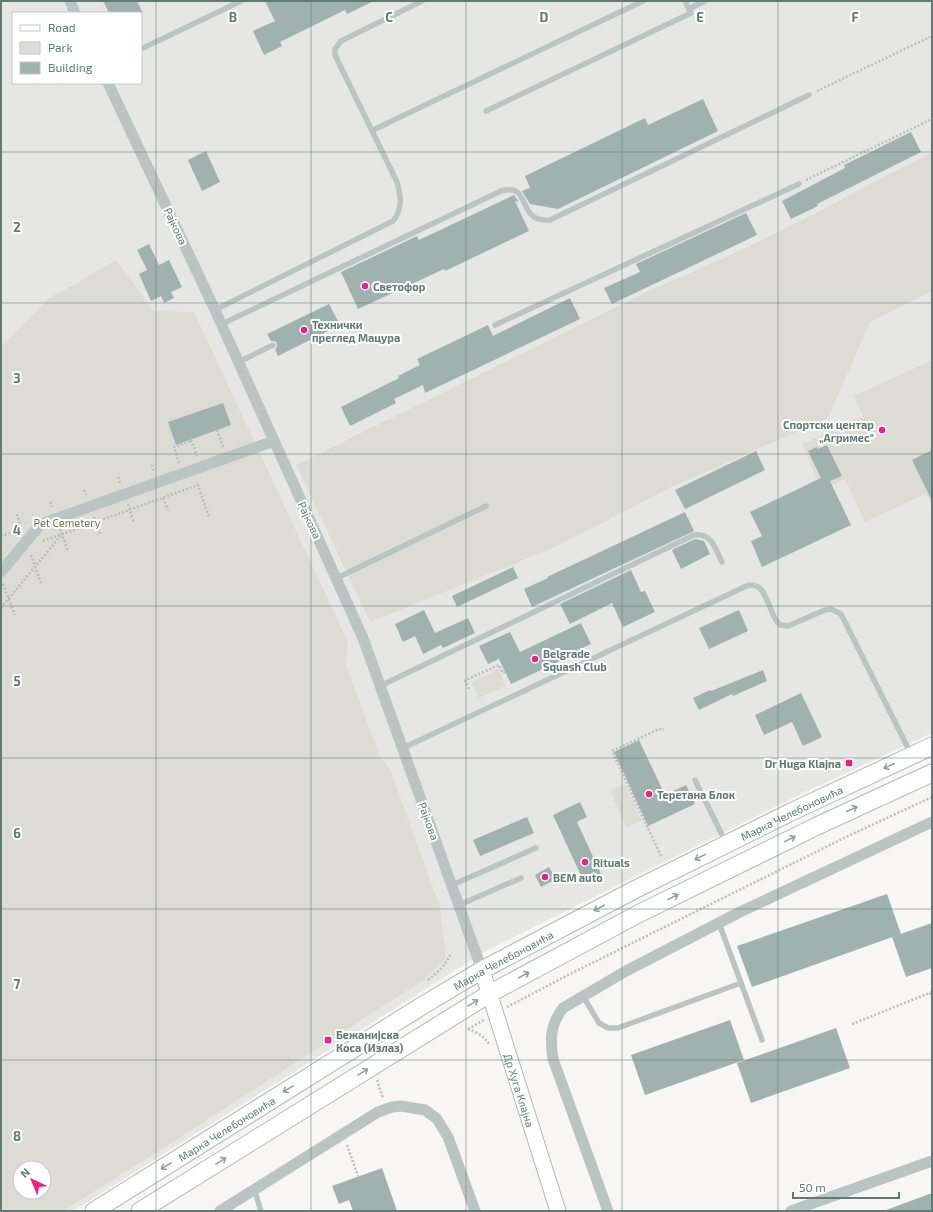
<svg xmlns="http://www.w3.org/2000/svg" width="933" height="1212" font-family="'Exo 2',sans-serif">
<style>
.built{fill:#e6e7e5;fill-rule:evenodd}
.green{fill:#dddcd4;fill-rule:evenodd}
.building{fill:#a0b2ae}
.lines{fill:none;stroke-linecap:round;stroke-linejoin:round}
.secondary-casing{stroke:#acb9b6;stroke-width:17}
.primary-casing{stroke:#aeb9b6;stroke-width:19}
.path{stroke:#b7bebd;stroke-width:2.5;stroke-dasharray:2 2;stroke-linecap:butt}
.service{stroke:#bac4c2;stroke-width:5.5}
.minor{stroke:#bac4c2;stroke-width:11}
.secondary{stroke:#fff;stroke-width:15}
.primary{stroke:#fff;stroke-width:17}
.oneway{stroke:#8ea39e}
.grid{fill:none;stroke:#5e7b74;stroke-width:1;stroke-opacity:0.55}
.poi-dot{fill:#e9247f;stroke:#fff;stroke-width:1.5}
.labels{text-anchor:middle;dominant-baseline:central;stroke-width:4;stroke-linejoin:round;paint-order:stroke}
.street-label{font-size:11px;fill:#5e7b74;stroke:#fff}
.poi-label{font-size:11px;font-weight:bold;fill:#5e7b74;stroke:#fff;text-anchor:start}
.park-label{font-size:11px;fill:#71735d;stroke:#fff}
.grid-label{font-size:13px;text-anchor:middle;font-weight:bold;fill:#5e7b74;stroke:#fff;stroke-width:4;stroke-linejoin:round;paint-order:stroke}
</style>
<rect width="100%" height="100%" fill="#f8f6f5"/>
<path class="built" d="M1 1H932V733L801 794 486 951 73 1211H1ZM13 13H141V83H13ZM20 1168H44V1192H20Z"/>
<g class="green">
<path d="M932 153V291L870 322 828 418 672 487 551 549 370 622 296 465 657 287C703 268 748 247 792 225 839 202 884 175 932 153Z"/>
<path d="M116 260 154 311 194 312 348 642 346 665 381 759 390 769 440 907 446 958 425 979 173 1142 63 1211H1V346L47 300ZM20 1168H44V1192H20Z"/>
<polygon points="932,360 932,507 926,494 865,522 845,479 822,490 802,444 863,416 854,396"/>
<polygon points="499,669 506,686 479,698 472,682"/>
<polygon points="625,784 642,821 626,827 610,790"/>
</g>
<g class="building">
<polygon points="103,1 137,1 143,13 109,13"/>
<polygon points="265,1 374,1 347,14 345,10 280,42 282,46 264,55 253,31 275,21"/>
<polygon points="703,99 718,131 558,209 530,204 522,191 530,188 525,176 645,118 648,125"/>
<polygon points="911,132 921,152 817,204 818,206 791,219 782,201 845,168 844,165"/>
<polygon points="206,151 220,182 202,191 188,160"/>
<polygon points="514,195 519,202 515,201 529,231 445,271 444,269 358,309 341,272 417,236 419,240"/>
<polygon points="746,213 757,235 612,304 604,288 640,272 636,264"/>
<polygon points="149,244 159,265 169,260 182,287 171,292 174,298 164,303 161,296 151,301 139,274 147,270 137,250"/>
<polygon points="570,298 580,319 425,393 423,385 394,399 396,403 350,426 341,407 399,378 398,376 420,365 417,359 488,325 493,336"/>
<polygon points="329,304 340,325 278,356 275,349 277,347 277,343 275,341 271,341 267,334"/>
<polygon points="223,403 231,425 176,445 168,422"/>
<polygon points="827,445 842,476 830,481 851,525 762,567 751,541 762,536 750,512 821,478 808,451 817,447 818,449"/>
<polygon points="932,450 932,501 912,460"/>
<polygon points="756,451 765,470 685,509 675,490"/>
<polygon points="685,512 694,531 532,607 524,589 548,578 547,577"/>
<polygon points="695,539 704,541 710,554 681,569 672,550"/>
<polygon points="513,567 518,578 457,607 452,596"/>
<polygon points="631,570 641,592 645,591 655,612 623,627 612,603 570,624 560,604"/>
<polygon points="424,610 435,633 468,618 475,633 443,648 441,645 423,654 415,636 403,642 395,624"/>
<polygon points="739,610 748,631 709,649 699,628"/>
<polygon points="581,623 591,644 568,655 569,657 511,684 499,659 488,664 479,646 510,632 520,652"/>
<polygon points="763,670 767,681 733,696 732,694 699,710 693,698 710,690 711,691"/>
<polygon points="801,693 822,737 803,746 792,722 764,735 755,715"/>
<polygon points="639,740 665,795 686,785 695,804 648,826 614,752"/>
<polygon points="580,802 587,817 577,822 601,874 584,882 553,815"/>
<polygon points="527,817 534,833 480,856 473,840"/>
<polygon points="549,867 556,879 541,887 535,875"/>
<polygon points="887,894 901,934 752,987 737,946"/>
<polygon points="932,923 932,968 906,977 892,937"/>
<polygon points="730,1020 744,1060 645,1095 631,1055"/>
<polygon points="836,1028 850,1068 751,1103 737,1063"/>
<polygon points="382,1168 397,1211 353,1211 349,1200 339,1204 332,1186"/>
<polygon points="932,1193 932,1211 886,1211 886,1210"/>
</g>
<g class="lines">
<defs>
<g id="secondary">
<path id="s1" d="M482 970 558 1211"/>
</g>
<g id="primary">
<path id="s2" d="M94 1211 425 1004 482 970 634 890 789 813 932 746"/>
<polyline points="140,1211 489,994 638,914 817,826 932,773"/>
</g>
</defs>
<use href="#secondary" class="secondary-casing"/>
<use href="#primary" class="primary-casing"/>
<g class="path">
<polyline points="817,91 932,36"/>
<polyline points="806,180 932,119"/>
<polyline points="217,430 223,447"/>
<polyline points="191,440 197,456"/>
<polyline points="179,463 174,447 191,441"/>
<polyline points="152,465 154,472"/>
<polyline points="118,477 120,483"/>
<polyline points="84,490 86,495"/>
<polyline points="163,498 168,510"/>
<polyline points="50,502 52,507"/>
<polyline points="128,504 134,523"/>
<polyline points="17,514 21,528"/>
<polyline points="94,517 100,535"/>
<polyline points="60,529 68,551"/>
<polyline points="1,536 21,529"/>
<polyline points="43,541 198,485 209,517"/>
<polyline points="31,555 41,583"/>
<polyline points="3,584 15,615"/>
<polyline points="1,608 62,534"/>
<polyline points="469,689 465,681 468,679 499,665 503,673 505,672"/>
<polyline points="661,856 612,751 659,729 664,729"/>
<path d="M428 980C438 972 446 965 451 953"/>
<polyline points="930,993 932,998"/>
<polyline points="507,1007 568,975 846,837 932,797"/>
<polyline points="852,1024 932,992"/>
<polyline points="468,1029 484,1020"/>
<path d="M468 1029C476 1032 484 1036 489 1044"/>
<polyline points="377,1080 383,1098"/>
<polyline points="347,1145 358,1176"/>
</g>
<g class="service">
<polyline points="685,1 689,9 705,1"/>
<polyline points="141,49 241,1"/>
<polyline points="486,111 691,13 689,9"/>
<polyline points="373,130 643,1"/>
<path d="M215 310 393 221C403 209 401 196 397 182L335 55V49L341 41 422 1"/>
<path d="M222 324 501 191C533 182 515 223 550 220L809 95"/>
<polyline points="495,325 799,184"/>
<polyline points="239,362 273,345"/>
<polyline points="337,578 486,506"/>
<path d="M380 686 694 535C712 533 715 548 722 562"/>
<path d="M403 748 742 588C744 587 748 585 751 585 768 584 769 617 780 625L788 626 825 610 831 609 841 614 911 754"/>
<polyline points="695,780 726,843"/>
<polyline points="452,885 536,848"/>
<polyline points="459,905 521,878"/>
<polyline points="719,923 762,1040"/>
<polyline points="583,996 599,1023 608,1028 618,1028 741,983"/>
<polyline points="254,1189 261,1211"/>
</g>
<g class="minor">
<polyline points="70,1 75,13"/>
<polyline points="108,83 215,310 363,638 482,970"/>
<polyline points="1,572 41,524 274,441"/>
<polyline points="220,1211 378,1112 392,1107 401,1106 425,1110 437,1119 448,1137 475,1211"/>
<path d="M608 1211 553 1059C550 1039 550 1025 563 1008L626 971 740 912 932 822"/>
<polyline points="791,1211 932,1161"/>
</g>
<use href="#secondary" class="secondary"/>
<use href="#primary" class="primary"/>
</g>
<defs><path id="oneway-shaft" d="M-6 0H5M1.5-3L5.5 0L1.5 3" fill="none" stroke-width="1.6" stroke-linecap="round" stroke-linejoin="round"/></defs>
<g class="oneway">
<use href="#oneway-shaft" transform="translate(889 766) rotate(155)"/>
<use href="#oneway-shaft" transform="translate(852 809) rotate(-25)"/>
<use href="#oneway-shaft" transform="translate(790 839) rotate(-26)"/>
<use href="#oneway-shaft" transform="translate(700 857) rotate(154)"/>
<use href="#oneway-shaft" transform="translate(673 897) rotate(-26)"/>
<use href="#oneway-shaft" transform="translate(599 908) rotate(152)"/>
<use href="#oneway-shaft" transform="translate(524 975) rotate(-28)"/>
<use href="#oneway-shaft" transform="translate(473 1003) rotate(-31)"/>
<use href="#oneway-shaft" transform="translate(363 1072) rotate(-32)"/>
<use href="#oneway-shaft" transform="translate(288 1089) rotate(148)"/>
<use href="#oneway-shaft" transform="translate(221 1161) rotate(-32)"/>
<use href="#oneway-shaft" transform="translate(166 1166) rotate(148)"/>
</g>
<path class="grid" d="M156 1V1211M311 1V1211M466 1V1211M622 1V1211M778 1V1211M1 152H932M1 303H932M1 454H932M1 606H932M1 758H932M1 909H932M1 1060H932"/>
<g class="poi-dot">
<circle cx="365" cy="286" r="4"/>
<circle cx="304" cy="330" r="4"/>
<circle cx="882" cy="430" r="4"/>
<circle cx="535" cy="659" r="4"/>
<rect x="845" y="759" width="8" height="8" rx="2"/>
<circle cx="649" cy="794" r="4"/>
<circle cx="585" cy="862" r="4"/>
<circle cx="545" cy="877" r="4"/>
<rect x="324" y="1036" width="8" height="8" rx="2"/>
</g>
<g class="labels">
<g class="street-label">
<text transform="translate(176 226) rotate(65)">Рајкова</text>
<text transform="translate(310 520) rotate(65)">Рајкова</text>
<text stroke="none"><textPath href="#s2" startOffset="804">Марка Челебоновића</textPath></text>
<text transform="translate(429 821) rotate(70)">Рајкова</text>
<text stroke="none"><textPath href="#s2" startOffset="480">Марка Челебоновића</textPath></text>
<text stroke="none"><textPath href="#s1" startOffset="126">Др Хуга Клајна</textPath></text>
<text stroke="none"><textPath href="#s2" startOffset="156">Марка Челебоновића</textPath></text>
</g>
<g class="poi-label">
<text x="373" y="286">Светофор</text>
<text x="312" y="324">Технички<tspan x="312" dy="13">преглед Мацура</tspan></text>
<text x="874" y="424" text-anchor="end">Спортски центар<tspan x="874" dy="13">„Агримес”</tspan></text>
<text x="543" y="653">Belgrade<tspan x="543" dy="13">Squash Club</tspan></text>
<text x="841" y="763" text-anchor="end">Dr Huga Klajna</text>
<text x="657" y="794">Теретана Блок</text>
<text x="593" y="862">Rituals</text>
<text x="553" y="877">BEM auto</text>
<text x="336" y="1034">Бежанијска<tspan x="336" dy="13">Коса (Излаз)</tspan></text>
</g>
<g class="park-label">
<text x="67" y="522">Pet Cemetery</text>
</g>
</g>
<g class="grid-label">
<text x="233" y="22">B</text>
<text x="389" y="22">C</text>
<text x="544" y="22">D</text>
<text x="700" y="22">E</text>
<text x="855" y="22">F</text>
<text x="17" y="232">2</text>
<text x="17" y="383">3</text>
<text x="17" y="535">4</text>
<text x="17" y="686">5</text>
<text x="17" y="838">6</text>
<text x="17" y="989">7</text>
<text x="17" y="1141">8</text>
</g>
<rect width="933" height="1212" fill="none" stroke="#5e7b74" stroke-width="4"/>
<rect x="12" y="12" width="130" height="72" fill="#ffffff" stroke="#bfcac7"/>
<rect x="20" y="25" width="20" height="6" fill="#ffffff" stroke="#bfcac7"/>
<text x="48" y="32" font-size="12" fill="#5e7b74">Road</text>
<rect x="20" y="42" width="20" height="12" fill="#dddcd4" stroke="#bfcac7"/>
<text x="48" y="52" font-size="12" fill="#5e7b74">Park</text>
<rect x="20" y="62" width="20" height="12" fill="#a0b2ae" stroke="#bfcac7"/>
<text x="48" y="72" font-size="12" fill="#5e7b74">Building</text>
<g transform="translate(32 1180) rotate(316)"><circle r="19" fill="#ffffff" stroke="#bfcac7"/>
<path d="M0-3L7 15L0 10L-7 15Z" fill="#e9247f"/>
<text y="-6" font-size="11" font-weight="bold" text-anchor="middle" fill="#5e7b74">N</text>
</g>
<path d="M793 1192v6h106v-6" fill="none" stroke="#5e7b74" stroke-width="2"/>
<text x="799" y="1192" font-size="12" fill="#5e7b74" stroke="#ffffff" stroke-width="3" paint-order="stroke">50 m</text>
</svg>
